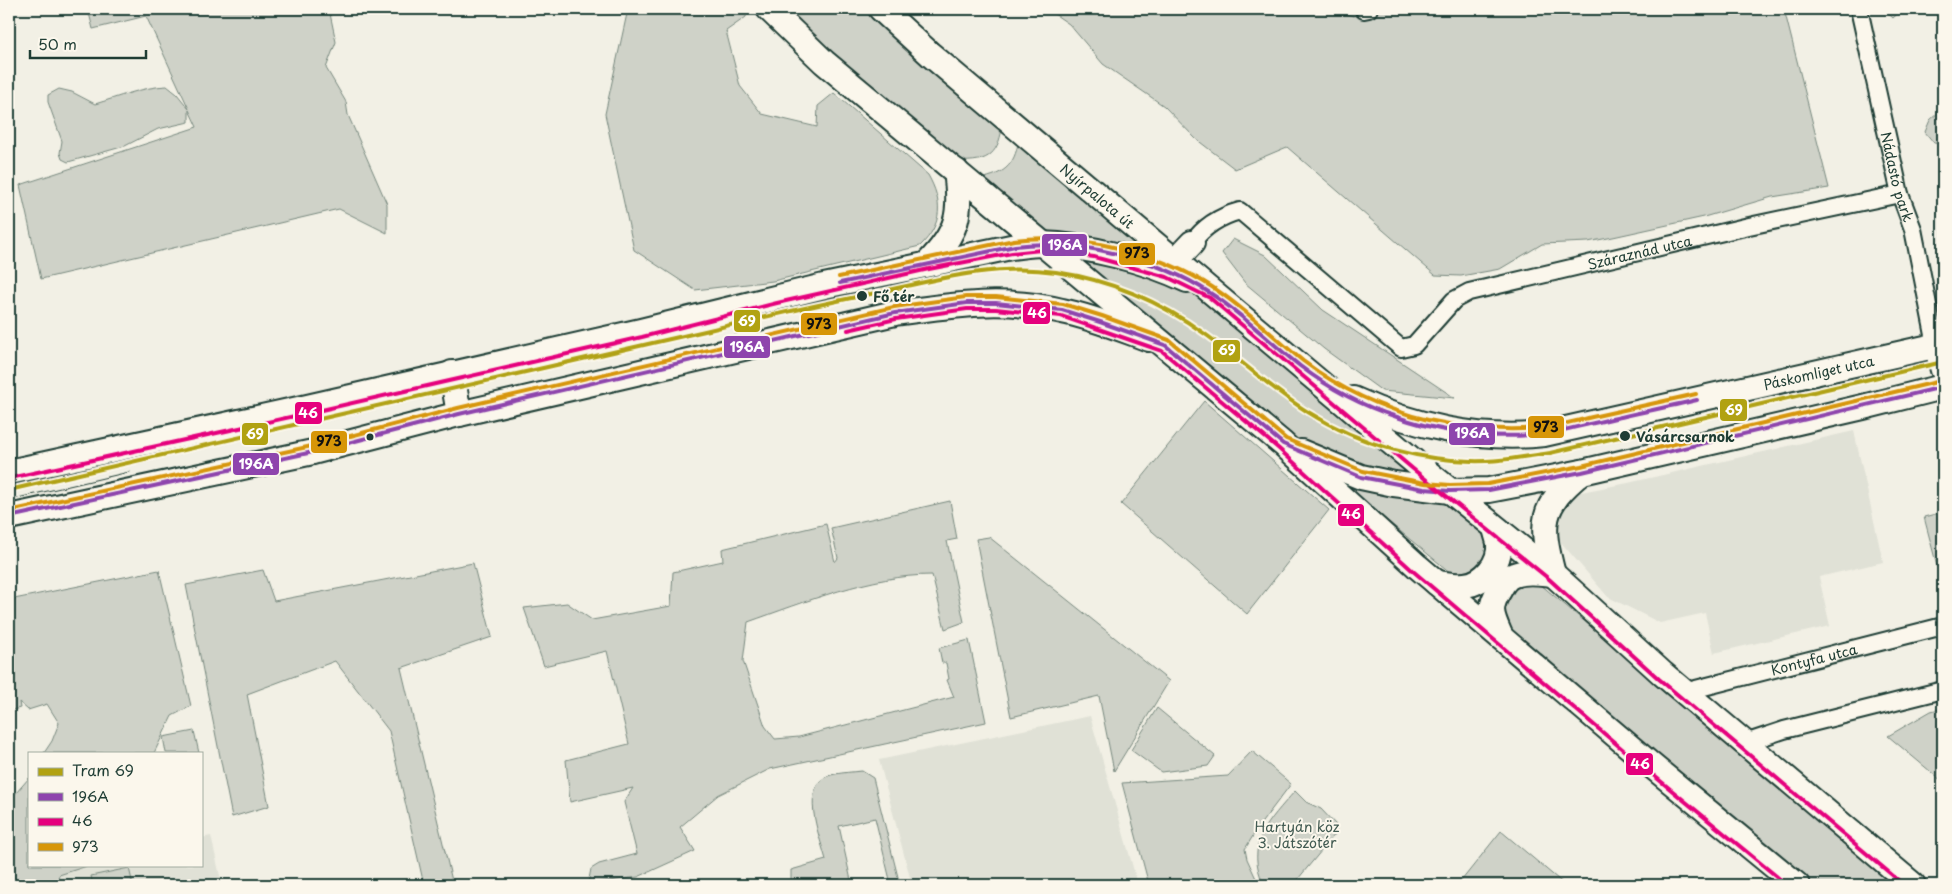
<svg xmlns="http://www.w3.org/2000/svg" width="1952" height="894" font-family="'Playpen Sans',sans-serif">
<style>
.built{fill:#e0e1d6}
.green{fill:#cfd2c8;stroke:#77887e}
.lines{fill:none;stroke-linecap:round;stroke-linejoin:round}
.street-casing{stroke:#1f3d34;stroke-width:20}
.secondary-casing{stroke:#1f3d34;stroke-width:28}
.street{stroke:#fbf7ec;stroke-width:16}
.secondary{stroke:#fbf7ec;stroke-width:24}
.tram{stroke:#1f3d34;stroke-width:1}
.bus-1-casing{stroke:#fbf7ec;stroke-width:8}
.bus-2-casing{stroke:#fbf7ec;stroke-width:8}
.bus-3-casing{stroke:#fbf7ec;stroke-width:8}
.bus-1{stroke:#8e44ad;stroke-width:4}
.bus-2{stroke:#e5007d;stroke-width:4}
.bus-3{stroke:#d79608;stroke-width:4}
.tram-1-casing{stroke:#fbf7ec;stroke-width:8}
.tram-1{stroke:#b1a212;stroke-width:4}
.stop-dot{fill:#1f3d34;stroke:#fbf7ec;stroke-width:2}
.labels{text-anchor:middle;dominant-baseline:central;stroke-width:4;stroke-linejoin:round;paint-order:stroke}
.street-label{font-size:14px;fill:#1f3d34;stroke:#fbf7ec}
.stop-label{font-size:14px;font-weight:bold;fill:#1f3d34;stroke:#fbf7ec;text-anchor:start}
.park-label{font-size:14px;fill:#425b52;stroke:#fbf7ec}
.line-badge{stroke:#fbf7ec;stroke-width:2}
.badge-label{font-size:14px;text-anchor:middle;font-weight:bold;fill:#fff}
.pale-badge-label{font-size:14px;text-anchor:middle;font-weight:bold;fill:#111}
</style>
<rect width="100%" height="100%" fill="#f2f0e5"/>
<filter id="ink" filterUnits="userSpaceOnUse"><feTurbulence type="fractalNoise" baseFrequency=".02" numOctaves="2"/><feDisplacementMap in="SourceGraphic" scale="10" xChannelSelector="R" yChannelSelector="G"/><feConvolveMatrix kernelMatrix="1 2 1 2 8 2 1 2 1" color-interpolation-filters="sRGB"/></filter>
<g filter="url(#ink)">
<g class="built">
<polygon points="1854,431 1883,562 1819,577 1830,626 1714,653 1705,613 1660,623 1608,597 1559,540 1556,528 1560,516 1576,493 1628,483"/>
<polygon points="1090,716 1138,885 912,885 879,760"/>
<polygon points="211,836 222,885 51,885 55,870 77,865 201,865 201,838"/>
</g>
<g class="green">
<path d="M88 9H329L336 42 326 68 346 102 348 115 387 204V233L339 209 41 279 20 185 197 127 189 110V122L158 129 125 146 68 162 62 159 60 153 62 141 48 102V95L59 89 72 92 95 104C119 97 142 87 167 86L177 94 189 109 146 16 93 29Z"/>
<path d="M628 9H747L746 17 726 31 740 86 762 114 817 127 818 106 834 93 928 175C943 202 943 224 920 246L773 281 695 290 634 250 605 114Z"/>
<path d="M787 9H871L1003 122C999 153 990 163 958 161L797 24Z"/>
<polygon points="1047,9 1328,9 1354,16 1380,9 1784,9 1829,188 1772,197 1704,217 1613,237 1588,242 1542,244 1500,269 1461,276 1435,275 1287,147 1235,169 1196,139 1164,106 1103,64 1069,24"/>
<polygon points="1883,9 1903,9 1893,18"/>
<polygon points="1943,98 1943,144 1934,143 1925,132 1930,120 1939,112 1941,99"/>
<path d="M1019 136 1177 268 1040 232 979 179C1007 174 1016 163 1019 136Z"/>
<polygon points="1233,239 1265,255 1323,310 1455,398 1382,391 1324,349 1245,283 1222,253"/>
<polygon points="1062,251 1199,287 1428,480 1389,475 1291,440"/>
<polygon points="1204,401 1329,510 1247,614 1121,504"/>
<polygon points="1321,466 1447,497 1494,537 1496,552 1463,583"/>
<path d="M950 501 957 539 947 541 964 622 945 629 932 575C871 575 805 602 748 622L743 661 765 726 775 739 799 737 954 697 947 680 949 679 946 663H942L939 648 969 640 986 722 770 769 718 795 680 827 695 851 638 877 588 884 591 869 599 864 637 854 624 802 633 788 570 802 566 760 629 744 607 651 544 666 524 608 567 603 592 620 671 606 673 572 723 561 722 549 826 524 835 562 838 558 831 528Z"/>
<polygon points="1943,512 1943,578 1940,578 1924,517"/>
<polygon points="989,537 1169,681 1114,771 1099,696 1011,717 976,539"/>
<polygon points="473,563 492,637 401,668 453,885 424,885 389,731 335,661 247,694 269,806 232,817 186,585 263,570 274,601"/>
<polygon points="159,570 191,706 172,716 154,753 44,753 52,741 59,723 47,704 28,710 19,702 20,708 9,711 9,600"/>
<polygon points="1534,579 1899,885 1813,885 1506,629 1501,594"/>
<polygon points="1157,708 1215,756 1208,766 1161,772 1131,750"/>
<polygon points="1943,708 1943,782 1888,736 1931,711"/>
<polygon points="194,731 199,753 166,753 163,737"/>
<polygon points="1252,751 1291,784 1259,826 1245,849 1247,859 1259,885 1149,885 1122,783 1228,776"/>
<path d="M862 771 873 778 900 885H871L890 880 875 818 839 826 852 885H791V870L826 860C821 840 801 793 824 778 830 773 853 772 862 771Z"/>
<polygon points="29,778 29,865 90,865 59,875 57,885 9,885 9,801"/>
<path d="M1295 791 1306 802 1321 809 1336 825V833L1293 885H1264C1244 844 1269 821 1295 791Z"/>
<polygon points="1501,831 1565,885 1458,885"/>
<polygon points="129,868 133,885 93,885 91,876"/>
</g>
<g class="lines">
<defs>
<g id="street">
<path id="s1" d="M1859 9 1900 194 1913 229 1936 345"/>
<polyline points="1364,10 1369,9"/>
<path id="s2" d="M1192 243C1204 226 1221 216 1240 211L1401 348 1414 345 1454 300 1469 292 1749 226 1900 194"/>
<path id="s3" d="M1684 692 1943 626"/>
<polyline points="1745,743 1784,730 1943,690"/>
</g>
<g id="secondary">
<polyline points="769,9 824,62 1283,444 1417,566 1651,765 1797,885"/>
<path id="s4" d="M881 9 931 55 1213 293 1417 464 1553 574 1663 674 1913 885"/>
<polyline points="1175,261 1192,243"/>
<path d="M928 263C958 232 962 214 956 171"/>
<polyline points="1936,345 1943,370"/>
<polyline points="452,373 459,414"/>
<path id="s5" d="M1353 399C1412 426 1479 441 1544 434L1943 344"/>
<polyline points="1301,452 1361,477 1394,484 1450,491 1489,490 1582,472 1863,407 1943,387"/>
<path d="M9 472 303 408 641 331 824 286 1011 247C1021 246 1031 244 1042 244 1085 245 1148 261 1187 280"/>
<path d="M9 517 313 452 459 414 895 313C952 305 1005 297 1062 311 1092 317 1121 329 1149 339"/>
<path d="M1553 574C1540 524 1539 507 1582 472"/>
<path d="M1437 583C1446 584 1456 586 1465 585 1484 583 1501 563 1499 543 1498 538 1496 533 1495 528"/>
<path d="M1501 637C1492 616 1487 609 1500 589 1503 583 1507 577 1514 575 1526 570 1541 573 1553 574"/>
</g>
</defs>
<use href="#street" class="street-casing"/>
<use href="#secondary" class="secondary-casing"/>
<use href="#street" class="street"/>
<use href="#secondary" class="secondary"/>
<polyline class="tram" points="9,500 129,472"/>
<defs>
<g id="bus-1">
<path d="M840 283 1015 246C1075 238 1159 259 1210 293 1243 314 1270 343 1300 366 1330 389 1362 406 1397 417 1443 433 1494 439 1542 434 1559 432 1577 427 1594 423 1628 415 1663 408 1697 400"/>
<polyline points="9,517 313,452 459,414 895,313 967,303 996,303 1062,310 1100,322 1165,345 1283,444 1361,477 1424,489 1450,491 1489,490 1582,472 1943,387"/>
</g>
<g id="bus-2">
<polyline points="848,330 896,319 967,309 996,309 1061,316 1162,351 1279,449 1413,571 1647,770 1787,885"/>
<polyline points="10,478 304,414 642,337 777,303 929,269 1012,253 1041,250 1094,257 1167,277 1210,298 1413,469 1549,579 1659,679 1904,885"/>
</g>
<g id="bus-3">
<path d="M839 277 1014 240C1076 232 1160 253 1212 287 1245 308 1273 337 1303 361 1340 389 1383 409 1428 420 1465 428 1503 431 1541 428 1558 426 1576 421 1592 417 1627 409 1661 402 1696 394"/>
<polyline points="9,511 312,446 458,408 894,307 966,297 996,297 1063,304 1102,316 1169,340 1286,439 1363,471 1425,483 1450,485 1488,484 1581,466 1941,381"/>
</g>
</defs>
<use href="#bus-1" class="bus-1-casing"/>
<use href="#bus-2" class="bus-2-casing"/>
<use href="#bus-3" class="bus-3-casing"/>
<use href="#bus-1" class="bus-1"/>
<use href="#bus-2" class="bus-2"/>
<use href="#bus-3" class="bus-3"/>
<defs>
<path id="tram-1" d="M9 490C241 437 473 384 705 331 763 317 822 304 880 292 938 279 996 263 1056 272 1110 280 1161 302 1205 334 1240 359 1271 389 1308 412 1360 445 1425 463 1486 461 1507 460 1529 456 1550 453L1943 362"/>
</defs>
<use href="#tram-1" class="tram-1-casing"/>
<use href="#tram-1" class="tram-1"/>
</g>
</g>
<g class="stop-dot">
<circle cx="862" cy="296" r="6"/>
<circle cx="1625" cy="436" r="6"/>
<circle cx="370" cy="437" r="4.5"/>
</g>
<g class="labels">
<g class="street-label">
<text stroke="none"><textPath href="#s1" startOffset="172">Nádastó park</textPath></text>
<text stroke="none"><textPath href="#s4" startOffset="286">Nyírpalota út</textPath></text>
<text stroke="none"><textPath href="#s2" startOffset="536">Száraznád utca</textPath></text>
<text stroke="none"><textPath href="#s5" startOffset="478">Páskomliget utca</textPath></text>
<text stroke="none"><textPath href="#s3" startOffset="134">Kontyfa utca</textPath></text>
</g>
<g class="stop-label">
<text x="873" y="296">Fő tér</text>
<text x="1636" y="436">Vásárcsarnok</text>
</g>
<g class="park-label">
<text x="1297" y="826">Hartyán köz<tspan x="1297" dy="16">3. Játszótér</tspan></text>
</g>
</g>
<g class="line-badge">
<rect x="1041" y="233" width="47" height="24" rx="5" fill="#8e44ad"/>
<rect x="1118" y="242" width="38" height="24" rx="5" fill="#d79608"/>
<rect x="1022" y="301" width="29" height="24" rx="5" fill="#e5007d"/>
<rect x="733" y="309" width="28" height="24" rx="5" fill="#b1a212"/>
<rect x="800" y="312" width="38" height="24" rx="5" fill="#d79608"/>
<rect x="723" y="335" width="48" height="24" rx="5" fill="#8e44ad"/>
<rect x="1212" y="339" width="29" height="24" rx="5" fill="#b1a212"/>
<rect x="1719" y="398" width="29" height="24" rx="5" fill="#b1a212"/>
<rect x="294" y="401" width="29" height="24" rx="5" fill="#e5007d"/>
<rect x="1527" y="415" width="38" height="24" rx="5" fill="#d79608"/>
<rect x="1448" y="422" width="48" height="24" rx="5" fill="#8e44ad"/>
<rect x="241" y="422" width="28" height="24" rx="5" fill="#b1a212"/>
<rect x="310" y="430" width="38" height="24" rx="5" fill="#d79608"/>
<rect x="232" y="452" width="48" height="24" rx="5" fill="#8e44ad"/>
<rect x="1337" y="503" width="28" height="24" rx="5" fill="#e5007d"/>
<rect x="1625" y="752" width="29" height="24" rx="5" fill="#e5007d"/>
</g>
<g class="badge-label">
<text x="1065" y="250">196A</text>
<text x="1037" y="318">46</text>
<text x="747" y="326">69</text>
<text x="747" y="352">196A</text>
<text x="1227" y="355">69</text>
<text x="1734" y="415">69</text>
<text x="308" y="418">46</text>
<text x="1472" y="438">196A</text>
<text x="255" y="439">69</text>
<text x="256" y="469">196A</text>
<text x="1351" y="519">46</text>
<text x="1640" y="769">46</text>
</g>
<g class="pale-badge-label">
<text x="1137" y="258">973</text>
<text x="819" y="329">973</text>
<text x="1546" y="432">973</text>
<text x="329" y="446">973</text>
</g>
<rect width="1952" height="894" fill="none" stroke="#fbf7ec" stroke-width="30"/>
<rect x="15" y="15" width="1922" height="864" fill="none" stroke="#1f3d34" stroke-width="2" filter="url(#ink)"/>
<rect x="28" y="752" width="175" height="115" fill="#fbf7ec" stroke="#a3ada2"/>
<rect x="38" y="768" width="25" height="8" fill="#b1a212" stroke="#a3ada2"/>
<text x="72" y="776" font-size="15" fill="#1f3d34">Tram 69</text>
<rect x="38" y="793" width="25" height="8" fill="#8e44ad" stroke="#a3ada2"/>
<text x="72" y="802" font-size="15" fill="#1f3d34">196A</text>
<rect x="38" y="818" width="25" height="8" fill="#e5007d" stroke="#a3ada2"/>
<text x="72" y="826" font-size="15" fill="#1f3d34">46</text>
<rect x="38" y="843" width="25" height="8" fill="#d79608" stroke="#a3ada2"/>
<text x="72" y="852" font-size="15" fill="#1f3d34">973</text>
<path d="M30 50v8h116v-8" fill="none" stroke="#1f3d34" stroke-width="2.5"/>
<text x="38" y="50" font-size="15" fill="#1f3d34" stroke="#fbf7ec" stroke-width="4" paint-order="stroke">50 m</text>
</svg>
